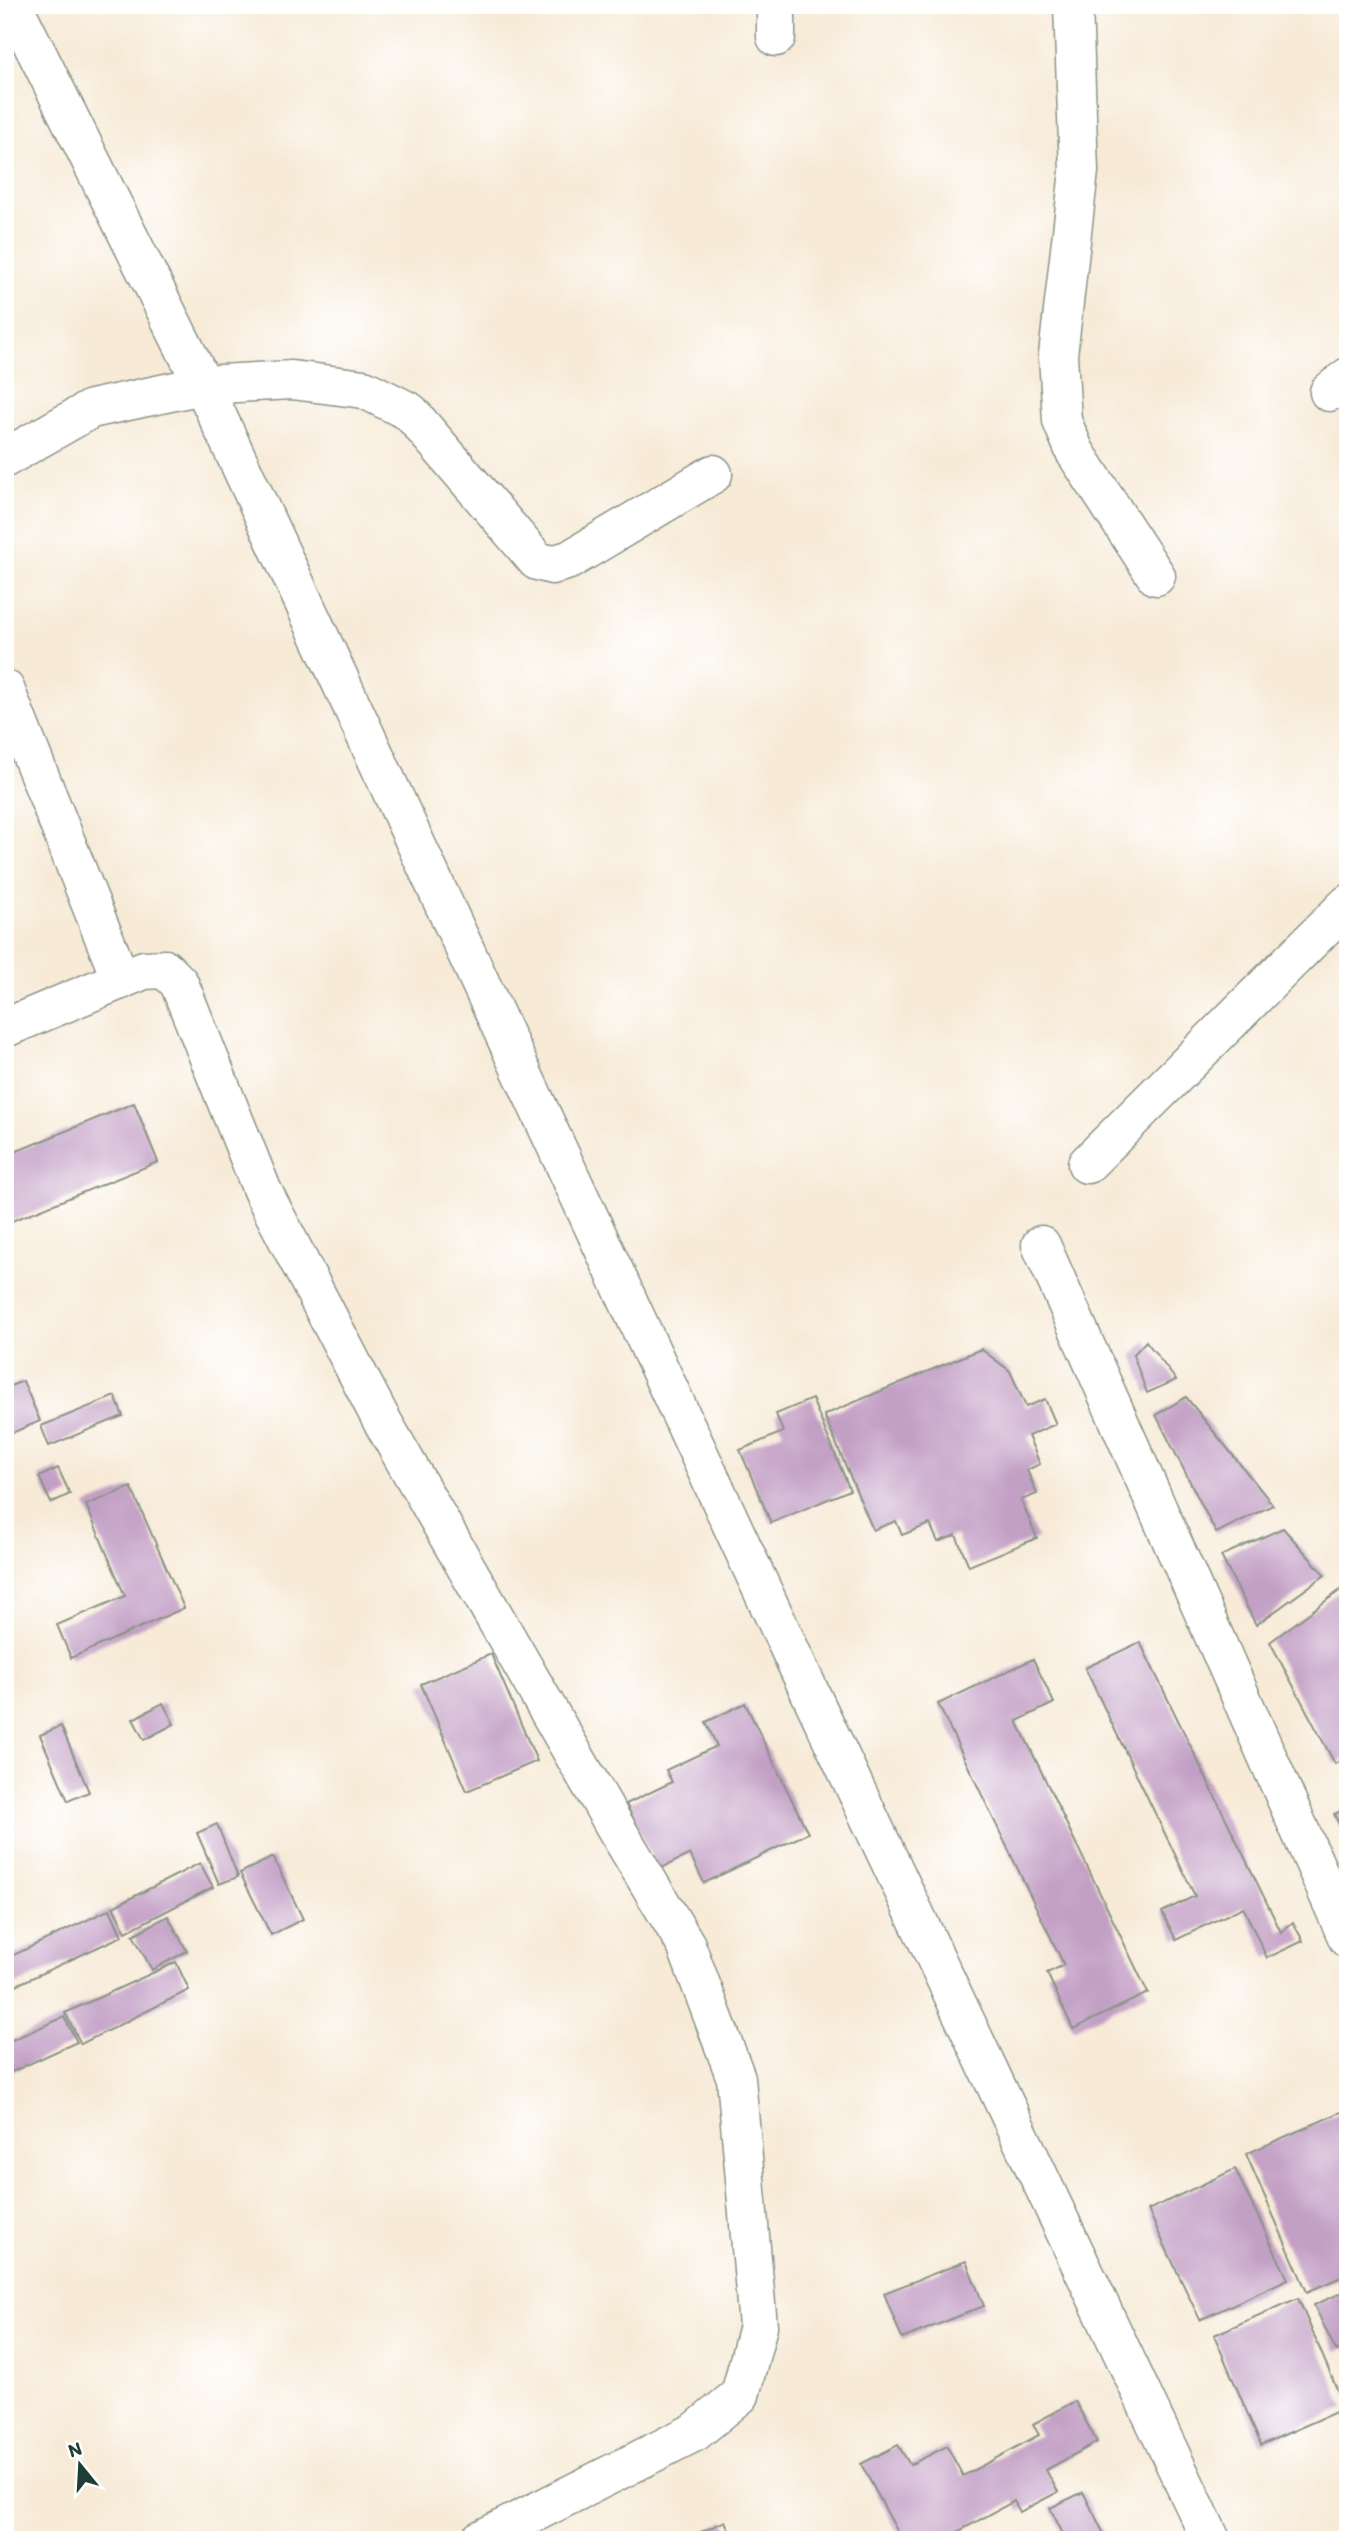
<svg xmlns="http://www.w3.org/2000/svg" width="1353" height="2545" font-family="Itim,sans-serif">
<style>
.building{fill:#c29fc5}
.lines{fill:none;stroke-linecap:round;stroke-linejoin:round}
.minor-casing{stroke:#8b9486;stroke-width:41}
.tertiary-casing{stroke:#8b9486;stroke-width:41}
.minor{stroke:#fff;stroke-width:38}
.tertiary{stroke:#fff;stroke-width:38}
</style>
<rect width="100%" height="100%" fill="#fff"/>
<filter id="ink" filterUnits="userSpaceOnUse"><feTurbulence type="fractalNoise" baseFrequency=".0143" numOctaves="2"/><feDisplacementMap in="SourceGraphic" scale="14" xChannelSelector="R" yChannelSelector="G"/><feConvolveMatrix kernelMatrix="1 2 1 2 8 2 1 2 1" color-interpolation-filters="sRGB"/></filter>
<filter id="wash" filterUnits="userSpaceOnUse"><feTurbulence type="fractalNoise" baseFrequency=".00686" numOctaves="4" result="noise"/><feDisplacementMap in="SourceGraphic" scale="28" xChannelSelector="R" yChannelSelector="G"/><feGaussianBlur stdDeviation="1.57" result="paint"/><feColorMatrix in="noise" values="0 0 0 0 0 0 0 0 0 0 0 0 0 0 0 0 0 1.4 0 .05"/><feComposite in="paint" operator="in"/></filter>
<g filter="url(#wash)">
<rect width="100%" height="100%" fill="#f7ead7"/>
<g id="blocks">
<g class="building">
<polygon points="134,1103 158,1162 12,1221 5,1203 5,1156"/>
<polygon points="1146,1341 1176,1380 1147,1393 1133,1355"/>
<polygon points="981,1349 1010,1371 1026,1407 1045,1399 1056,1424 1028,1436 1040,1464 1027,1470 1037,1494 1021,1500 1037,1538 969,1566 956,1535 938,1542 930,1524 902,1535 896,1521 873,1530 824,1415"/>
<polygon points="23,1381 40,1421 5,1436 5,1388"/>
<polygon points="115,1396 123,1416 49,1446 41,1426"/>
<polygon points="1186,1397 1273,1505 1216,1533 1156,1415"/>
<polygon points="812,1399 850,1490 771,1523 740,1450 783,1432 776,1414"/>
<polygon points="58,1468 70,1494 51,1503 39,1477"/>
<polygon points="131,1487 184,1608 71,1658 57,1625 125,1596 86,1505"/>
<polygon points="1283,1528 1325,1575 1256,1625 1221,1556"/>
<polygon points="1342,1589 1348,1597 1348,1757 1335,1764 1270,1642"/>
<polygon points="1140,1642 1281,1932 1293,1922 1303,1941 1267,1958 1243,1907 1176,1940 1162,1912 1195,1896 1085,1668"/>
<polygon points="491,1654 537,1761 467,1791 421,1684"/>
<polygon points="1033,1659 1054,1703 1017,1721 1148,1993 1073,2029 1047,1973 1064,1965 938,1704"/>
<polygon points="163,1703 174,1724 144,1740 133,1719"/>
<polygon points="745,1703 808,1833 704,1883 690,1854 658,1870 626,1804 672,1782 666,1770 717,1746 706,1722"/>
<polygon points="61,1726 89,1792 68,1801 40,1735"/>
<polygon points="1348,1808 1348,1843 1334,1814"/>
<polygon points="217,1824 238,1877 219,1884 197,1833"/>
<polygon points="273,1857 303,1919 271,1935 240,1873"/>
<polygon points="200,1863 213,1887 126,1932 113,1907"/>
<polygon points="110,1909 122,1936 8,1989 5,1959"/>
<polygon points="168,1916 187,1951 152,1970 133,1935"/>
<polygon points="176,1962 189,1990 81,2044 65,2013"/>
<polygon points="64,2017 77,2042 5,2075 5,2043"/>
<polygon points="1348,2109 1348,2274 1307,2292 1246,2154"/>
<polygon points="1235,2169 1288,2279 1200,2320 1148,2210"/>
<polygon points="966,2261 984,2306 902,2339 884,2293"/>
<polygon points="1348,2290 1348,2346 1336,2351 1314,2305"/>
<polygon points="1298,2298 1345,2408 1261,2445 1214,2335"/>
<polygon points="1075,2401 1097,2442 1046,2470 1058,2492 1020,2512 1014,2501 943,2540 902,2540 861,2464 898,2445 910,2465 947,2446 963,2476 1039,2435 1033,2424"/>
<polygon points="1083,2492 1107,2540 1066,2540 1050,2508"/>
<polygon points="725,2521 733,2540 684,2540"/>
</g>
</g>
</g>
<g filter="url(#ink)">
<use href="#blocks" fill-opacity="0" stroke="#8b9486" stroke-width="2"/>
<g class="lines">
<defs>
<g id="minor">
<polyline points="1073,5 1079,171 1058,355 1062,421 1075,452 1156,576"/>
<polyline points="776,37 776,5"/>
<polyline points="1329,392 1348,377"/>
<polyline points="5,458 91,409 203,385 292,380 364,389 410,412 537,561 552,565 569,560 713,474"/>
<polyline points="5,689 121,980"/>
<polyline points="5,1028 144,970 165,969 179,983 262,1190 381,1419 617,1830 686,1945 736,2078 758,2326 740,2395 695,2432 480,2540"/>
<polyline points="1087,1164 1348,904"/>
<polyline points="1041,1245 1348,1939"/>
</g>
<polyline id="tertiary" points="13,5 203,385 796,1663 1211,2540"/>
</defs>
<use href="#minor" class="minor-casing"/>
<use href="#tertiary" class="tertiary-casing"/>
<use href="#minor" class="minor"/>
<use href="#tertiary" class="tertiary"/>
</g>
</g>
<rect width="1353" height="2545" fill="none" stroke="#fff" stroke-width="28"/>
<g transform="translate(80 2465) rotate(342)" stroke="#ffffff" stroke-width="5" paint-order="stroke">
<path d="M0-5L12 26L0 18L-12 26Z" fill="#1f3d34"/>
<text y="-10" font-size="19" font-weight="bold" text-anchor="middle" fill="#1f3d34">N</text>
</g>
</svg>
